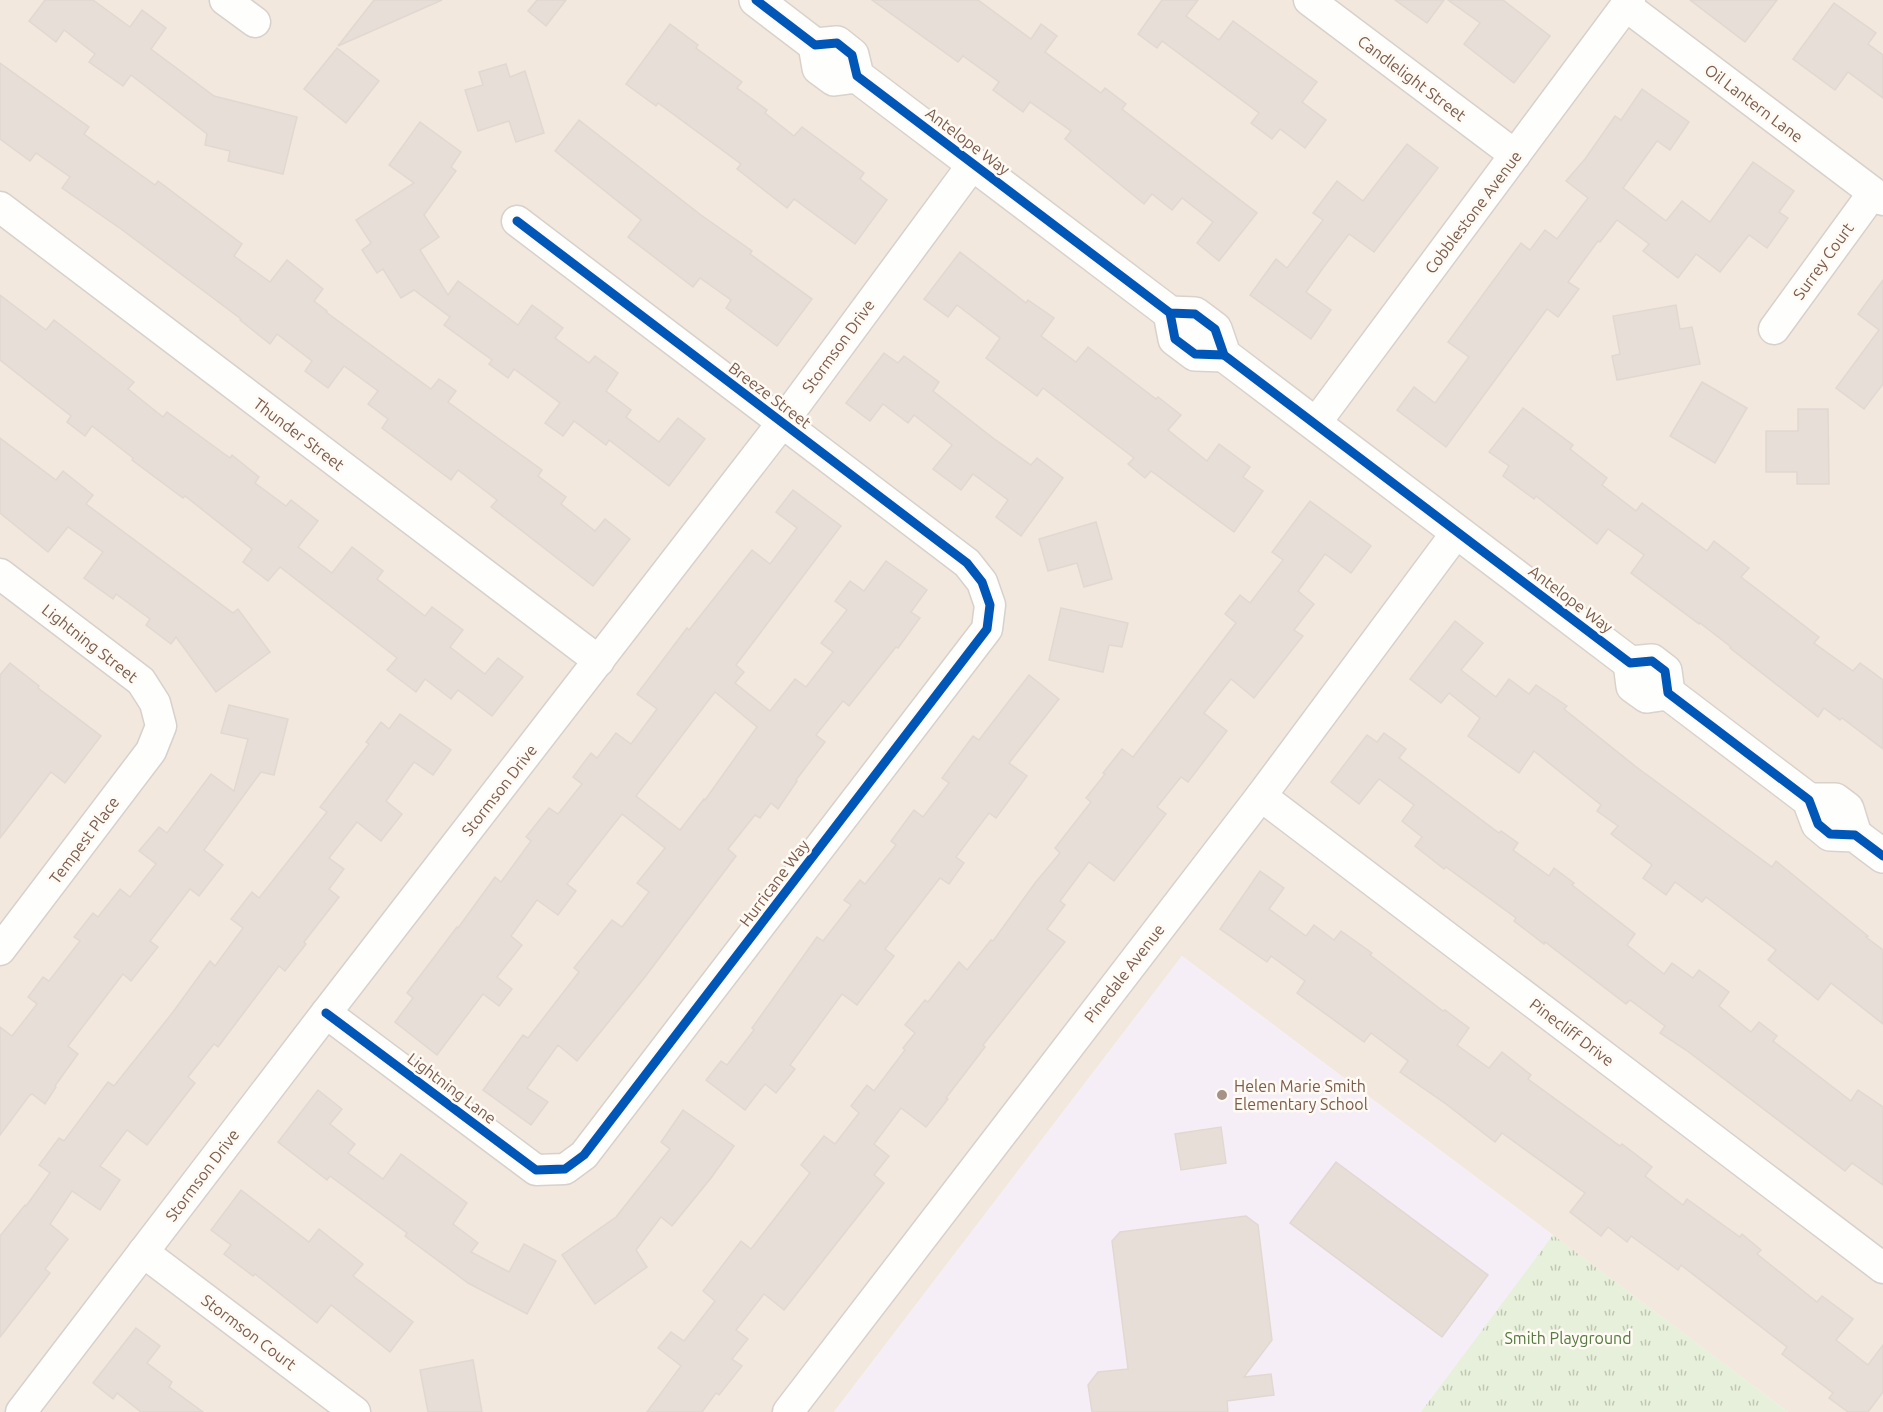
<svg xmlns="http://www.w3.org/2000/svg" width="1883" height="1412" font-family="Ubuntu,sans-serif">
<style>
.residential{fill:#f2e8de}
.education{fill:#f6eef6}
.grass{fill:url(#grass-tufts)}
.building{fill:#e6ded7;stroke:#e2d8d2;stroke-width:1.5;fill-rule:evenodd}
.lines{fill:none;stroke-linecap:round;stroke-linejoin:round}
.street-casing{stroke:#d7d1cb;stroke-width:33}
.secondary-casing{stroke:#d9d2cb;stroke-width:36}
.street{stroke:#fefefd;stroke-width:30}
.secondary{stroke:#fefefd;stroke-width:33}
.cycleway-casing{stroke:#fffaf3;stroke-width:13}
.cycleway{stroke:#0057b8;stroke-width:9}
.poi-dot{fill:#a69286;stroke:#fffaf3;stroke-width:2}
.labels{text-anchor:middle;dominant-baseline:central;stroke-width:5;stroke-linejoin:round;paint-order:stroke}
.street-label{font-size:16px;fill:#7a5c4d;stroke:#fffaf3}
.poi-label{font-size:16px;fill:#7a5c4d;stroke:#fffaf3;text-anchor:start}
.park-label{font-size:16px;fill:#537a41;stroke:#fffaf3}
</style>
<defs>
<pattern id="grass-tufts" width="24" height="20" patternUnits="userSpaceOnUse" patternTransform="scale(1.5)"><rect width="24" height="20" fill="#e7f0db"/><path d="M3 7l-1-3M5 7V3M7 7l1-3M15 17l-1-3M17 17v-4M19 17l1-3" fill="none" stroke="#c0c6b4"/></pattern>
</defs>
<rect width="100%" height="100%" fill="#f9f5f0"/>
<polygon class="residential" points="0,0 1883,0 1883,1412 1788,1412 1182,956 834,1412 0,1412"/>
<polygon class="education" points="1182,956 1788,1412 834,1412"/>
<polygon class="grass" points="1553,1235 1788,1412 1421,1412"/>
<g class="building">
<polygon points="45,0 93,0 130,27 142,10 166,28 151,49 214,96 297,117 283,174 228,161 230,151 205,145 207,134 131,75 123,86 89,62 95,54 64,30 56,42 29,21"/>
<polygon points="374,0 442,0 338,46"/>
<polygon points="537,0 566,0 546,26 528,11"/>
<polygon points="872,0 978,0 1031,39 1041,24 1057,36 1045,52 1101,93 1105,88 1126,104 1122,109 1257,213 1219,261 1197,243 1213,222 1182,198 1172,210 1152,194 1144,204 1065,139 1071,131 1030,102 1023,112 993,90 999,82 963,56 958,62"/>
<polygon points="1162,0 1198,0 1186,16 1219,40 1233,21 1317,82 1302,102 1326,120 1305,148 1280,129 1272,139 1251,123 1259,113 1162,41 1157,48 1138,34"/>
<polygon points="1395,0 1444,0 1427,23"/>
<polygon points="1448,0 1503,0 1550,36 1514,83 1464,44 1480,23"/>
<polygon points="1690,0 1777,0 1745,42"/>
<polygon points="1834,3 1876,33 1868,44 1883,55 1883,98 1848,72 1835,90 1793,59"/>
<polygon points="670,24 698,45 696,48 742,82 737,88 767,110 765,113 794,136 802,127 864,173 860,179 887,200 855,244 794,199 787,208 737,169 741,164 658,103 656,106 626,84"/>
<polygon points="337,48 379,81 346,123 304,89"/>
<polygon points="0,63 89,127 84,134 155,185 158,181 242,244 234,256 270,282 287,260 323,289 314,301 327,311 326,312 431,389 439,379 456,391 448,402 542,470 538,476 566,497 561,504 595,531 605,519 630,539 593,586 491,507 497,500 458,470 451,480 382,428 388,419 368,404 378,391 344,366 328,388 305,371 312,361 277,334 270,344 240,320 241,319 121,229 62,188 70,177 36,153 30,161 0,139"/>
<polygon points="506,64 510,77 525,71 544,133 516,142 509,121 478,131 465,90 483,85 479,72"/>
<polygon points="1642,89 1689,122 1670,150 1657,141 1623,188 1666,221 1682,201 1710,222 1753,162 1794,191 1779,212 1788,218 1767,248 1749,235 1720,272 1696,254 1678,278 1643,251 1649,244 1617,220 1600,242 1598,241 1568,282 1579,289 1558,317 1547,309 1446,447 1397,410 1414,387 1435,403 1469,357 1448,342 1521,243 1530,250 1545,230 1557,239 1588,198 1566,181 1585,159 1615,116 1621,120"/>
<polygon points="579,120 701,215 752,251 750,254 812,299 777,346 726,308 731,300 700,278 693,287 628,237 641,220 555,151"/>
<polygon points="420,122 461,152 451,167 456,171 424,215 439,237 420,250 448,295 458,281 518,325 532,305 563,328 555,338 589,363 595,356 618,373 606,391 631,410 626,417 659,442 678,418 705,439 669,486 609,440 606,445 574,421 563,436 545,423 560,403 514,369 508,378 489,364 492,360 444,325 450,317 414,290 401,298 383,269 377,273 362,250 371,243 356,220 414,183 389,165"/>
<polygon points="1407,144 1438,168 1374,252 1349,234 1323,268 1306,292 1331,310 1311,339 1250,295 1276,259 1287,268 1323,220 1313,213 1337,181 1363,201"/>
<polygon points="960,252 1026,303 1028,300 1054,318 1041,336 1076,362 1088,347 1156,399 1158,397 1181,415 1168,430 1207,461 1219,444 1250,467 1243,477 1263,491 1234,532 1151,471 1145,478 1128,464 1134,458 1043,388 1037,396 986,358 1000,338 957,305 948,317 924,299"/>
<polygon points="1883,280 1883,384 1864,409 1836,388 1879,330 1858,314"/>
<polygon points="0,295 46,330 54,320 134,382 128,389 163,417 167,412 230,458 232,455 259,477 255,483 286,506 291,500 318,521 298,547 332,573 352,547 383,571 377,579 425,616 432,607 463,630 450,647 485,674 498,658 523,677 492,716 458,690 451,699 425,679 416,692 387,670 397,658 280,567 268,581 243,562 252,549 185,496 183,498 132,460 133,458 92,426 85,436 67,422 71,416 0,360"/>
<polygon points="1676,305 1680,329 1692,327 1700,364 1617,380 1612,356 1620,354 1613,316"/>
<polygon points="884,353 898,363 904,356 939,382 933,391 993,438 1031,465 1037,458 1063,478 1021,536 996,517 1008,500 973,474 961,490 933,469 952,445 914,415 908,423 883,404 870,421 846,403"/>
<polygon points="1702,382 1747,408 1715,463 1670,436"/>
<polygon points="1523,408 1573,445 1570,449 1607,478 1602,485 1636,511 1642,503 1707,551 1714,541 1749,568 1741,577 1819,637 1814,643 1853,671 1860,663 1883,680 1883,749 1842,718 1840,720 1824,708 1818,717 1730,648 1731,647 1700,623 1699,624 1631,573 1644,555 1608,529 1597,544 1536,496 1534,499 1503,476 1509,466 1489,452"/>
<polygon points="1798,409 1828,409 1829,484 1797,484 1797,472 1766,472 1766,431 1798,431"/>
<polygon points="0,438 56,480 63,471 93,495 86,504 233,613 238,609 270,652 216,692 176,637 171,644 146,625 150,619 116,594 113,599 84,578 103,552 68,527 48,552 0,513"/>
<path d="M793 490 841 526 736 665 744 672 735 683 770 711 795 679 806 687 833 652 821 643 847 610 835 601 850 581 864 591 886 561 927 590 911 612 920 618 898 648 896 647 849 706 843 701 816 735 825 742 796 780 797 781 778 809 771 803 760 818 755 815 728 849 736 856 645 977 577 1061 558 1045 527 1088 548 1102 531 1125 483 1090 523 1035 528 1038 579 972 574 968 612 920 622 927 649 892 637 883 665 848 622 814 567 884 576 891 558 915 537 900 511 936 522 945 497 977 512 989 499 1006 483 994 437 1055 395 1022 413 998 407 993 457 927 458 928 495 877 501 882 531 841 526 837 549 808 558 814 582 784 573 777 591 753 597 758 616 733 631 744 657 709 637 694 687 628 689 630 752 550 770 564 797 528 776 512ZM715 692 757 727 705 800 704 799 680 830 636 796Z"/>
<polygon points="1310,501 1371,546 1351,573 1325,554 1298,591 1314,604 1294,630 1303,636 1254,698 1231,679 1204,713 1227,731 1188,782 1181,777 1157,807 1166,814 1114,881 1089,862 1060,901 1065,905 1047,929 1065,942 983,1045 985,1047 946,1098 948,1099 926,1127 901,1108 874,1144 889,1156 874,1175 884,1183 784,1310 764,1294 736,1330 748,1339 732,1359 742,1366 719,1395 716,1393 702,1412 647,1412 681,1366 658,1348 671,1332 684,1341 715,1301 703,1291 741,1241 751,1249 810,1173 801,1165 824,1136 835,1144 859,1113 851,1106 867,1085 874,1091 905,1050 903,1048 915,1033 905,1025 925,1000 928,1002 959,962 967,970 991,940 993,941 1035,883 1060,853 1055,848 1091,802 1086,798 1105,774 1103,773 1122,749 1133,757 1236,623 1225,614 1240,595 1250,603 1283,560 1272,552"/>
<polygon points="1096,522 1112,579 1084,587 1077,563 1048,571 1039,539"/>
<polygon points="1061,608 1128,623 1122,647 1109,645 1103,672 1049,660"/>
<polygon points="1455,621 1483,643 1461,670 1496,697 1509,679 1529,694 1536,685 1567,706 1564,709 1635,766 1772,867 1776,861 1868,936 1866,937 1883,950 1883,1024 1831,983 1818,1000 1768,960 1776,950 1706,897 1702,902 1675,882 1666,895 1643,878 1652,865 1611,834 1618,826 1597,811 1601,805 1534,751 1519,773 1468,736 1480,718 1449,693 1441,703 1410,679"/>
<polygon points="10,663 39,686 38,688 101,736 65,783 51,772 0,838 0,675"/>
<polygon points="1029,675 1059,699 1009,763 1027,776 996,818 989,813 956,857 964,863 949,884 940,878 885,949 894,956 857,1005 842,994 790,1065 795,1069 776,1093 765,1084 745,1110 706,1080 721,1061 727,1065 754,1030 752,1028 817,937 823,941 851,905 844,900 860,880 865,884 896,845 891,841 914,810 923,817 949,783 942,778 973,736 979,740"/>
<polygon points="229,705 288,719 274,775 261,772 204,850 223,865 199,896 190,889 150,941 158,947 131,981 123,974 68,1046 78,1054 55,1086 56,1087 45,1104 32,1094 29,1096 0,1135 0,1027 12,1036 37,1004 28,997 43,977 49,981 80,941 74,937 93,913 98,917 120,889 130,897 156,864 139,851 159,827 167,833 211,774 234,791 248,739 221,733"/>
<polygon points="400,714 451,750 433,775 414,762 386,801 402,814 381,841 357,822 329,858 344,869 329,889 339,897 304,942 306,944 285,971 279,966 218,1047 214,1044 188,1077 195,1083 147,1145 127,1130 100,1166 120,1180 100,1210 72,1191 50,1224 68,1239 45,1269 50,1273 0,1337 0,1236 25,1205 26,1206 50,1173 39,1165 59,1138 64,1141 108,1082 114,1086 173,1012 210,961 215,966 243,928 231,919 252,892 259,898 327,812 320,807 369,744 366,742 381,722 389,729"/>
<polygon points="1384,733 1406,749 1399,758 1499,833 1501,831 1518,843 1513,850 1549,876 1554,868 1574,883 1572,885 1635,934 1627,945 1664,974 1672,963 1693,978 1699,970 1729,992 1719,1006 1751,1032 1759,1022 1777,1036 1773,1041 1851,1101 1858,1090 1883,1107 1883,1185 1852,1163 1845,1171 1686,1050 1660,1033 1665,1026 1630,1000 1626,1004 1545,942 1544,944 1514,921 1516,918 1446,867 1444,869 1415,846 1422,837 1402,821 1414,805 1379,779 1359,804 1331,782 1367,735 1377,742"/>
<polygon points="1260,871 1284,888 1269,909 1306,936 1314,925 1334,940 1341,931 1372,953 1370,955 1443,1011 1445,1010 1469,1028 1457,1045 1489,1068 1502,1052 1531,1075 1528,1079 1620,1146 1622,1144 1652,1167 1645,1176 1683,1205 1687,1199 1740,1237 1742,1234 1761,1250 1757,1254 1817,1302 1822,1296 1853,1319 1836,1340 1868,1365 1883,1345 1883,1392 1868,1412 1848,1412 1829,1398 1833,1393 1782,1354 1787,1347 1681,1265 1678,1270 1631,1236 1627,1242 1608,1227 1601,1236 1570,1212 1585,1193 1502,1133 1495,1142 1446,1104 1400,1072 1408,1061 1371,1033 1364,1042 1297,993 1305,981 1271,956 1267,962 1220,929"/>
<polygon points="318,1090 342,1109 330,1124 355,1144 348,1153 383,1179 401,1154 467,1203 453,1224 478,1243 471,1252 509,1272 524,1244 556,1261 527,1314 468,1283 405,1236 407,1233 330,1176 327,1180 278,1142"/>
<polygon points="683,1110 734,1146 711,1178 672,1226 661,1217 636,1250 647,1267 595,1304 562,1255 616,1217 670,1149 661,1142"/>
<polygon points="1221,1127 1226,1163 1181,1170 1175,1134"/>
<polygon points="1336,1162 1488,1275 1442,1337 1290,1223"/>
<polygon points="241,1190 309,1242 319,1229 363,1264 353,1276 413,1322 390,1352 331,1305 317,1323 255,1274 253,1276 224,1254 231,1245 211,1230"/>
<polygon points="1246,1216 1258,1225 1272,1340 1244,1377 1271,1374 1274,1395 1227,1401 1228,1412 1092,1412 1088,1385 1098,1372 1128,1369 1112,1241 1120,1232"/>
<polygon points="136,1328 160,1346 147,1363 172,1382 169,1387 203,1412 141,1412 117,1393 113,1399 93,1383"/>
<polygon points="473,1360 482,1412 428,1412 420,1370"/>
</g>
<g class="lines">
<defs>
<g id="street">
<polyline points="225,0 255,22"/>
<polyline points="1309,0 1515,155"/>
<polyline points="1626,6 1883,200"/>
<polyline points="0,207 599,661"/>
<polyline points="1774,329 1873,193"/>
<polyline points="1315,424 1630,0"/>
<polyline points="0,574 141,681 155,703 161,726 151,751 0,950"/>
<polyline points="1261,796 1883,1268"/>
<polyline points="326,1013 536,1170 565,1169 584,1155 987,629 990,605 982,582 967,563 517,221"/>
<polyline points="143,1252 355,1412"/>
<polyline points="21,1412 326,1013 782,423 973,164"/>
<polyline points="788,1412 1261,796 1457,532"/>
</g>
<g id="secondary">
<polyline points="756,0 815,45 837,43 852,55 857,76 1170,313 1195,314 1215,329 1224,355 1630,663 1652,661 1665,671 1668,693 1809,800 1818,824 1830,834 1855,835 1883,856"/>
<polyline points="815,45 819,68 834,79 857,76"/>
<polyline points="1170,313 1175,339 1195,354 1224,355"/>
<polyline points="1630,663 1633,686 1647,696 1668,693"/>
<polyline points="1809,800 1835,800 1847,809 1855,835"/>
</g>
</defs>
<use href="#street" class="street-casing"/>
<use href="#secondary" class="secondary-casing"/>
<use href="#street" class="street"/>
<use href="#secondary" class="secondary"/>
<defs>
<g id="cycleway">
<polyline points="756,0 815,45 837,43 852,55 857,76 1170,313 1195,314 1215,329 1224,355 1630,663 1652,661 1665,671 1668,693 1809,800 1818,824 1830,834 1855,835 1883,856"/>
<polyline points="1170,313 1175,339 1195,354 1224,355"/>
<polyline points="326,1013 536,1170 565,1169 584,1155 987,629 990,605 982,582 967,563 517,221"/>
</g>
</defs>
<use href="#cycleway" class="cycleway-casing"/>
<use href="#cycleway" class="cycleway"/>
</g>
<circle class="poi-dot" cx="1222" cy="1095" r="6"/>
<g class="labels">
<g class="street-label">
<text transform="translate(1412 78) rotate(37)">Candlelight Street</text>
<text transform="translate(1754 103) rotate(37)">Oil Lantern Lane</text>
<text transform="translate(968 141) rotate(37)">Antelope Way</text>
<text transform="translate(1473 212) rotate(-53)">Cobblestone Avenue</text>
<text transform="translate(1823 261) rotate(-54)">Surrey Court</text>
<text transform="translate(838 346) rotate(-54)">Stormson Drive</text>
<text transform="translate(770 395) rotate(37)">Breeze Street</text>
<text transform="translate(299 434) rotate(37)">Thunder Street</text>
<text transform="translate(1571 599) rotate(37)">Antelope Way</text>
<text transform="translate(90 643) rotate(38)">Lightning Street</text>
<text transform="translate(499 790) rotate(-52)">Stormson Drive</text>
<text transform="translate(84 840) rotate(-53)">Tempest Place</text>
<text transform="translate(774 883) rotate(-53)">Hurricane Way</text>
<text transform="translate(1124 973) rotate(-52)">Pinedale Avenue</text>
<text transform="translate(1572 1032) rotate(37)">Pinecliff Drive</text>
<text transform="translate(452 1088) rotate(37)">Lightning Lane</text>
<text transform="translate(202 1175) rotate(-53)">Stormson Drive</text>
<text transform="translate(249 1332) rotate(37)">Stormson Court</text>
</g>
<g class="poi-label">
<text x="1234" y="1086">Helen Marie Smith<tspan x="1234" dy="18">Elementary School</tspan></text>
</g>
<g class="park-label">
<text x="1568" y="1338">Smith Playground</text>
</g>
</g>
</svg>
